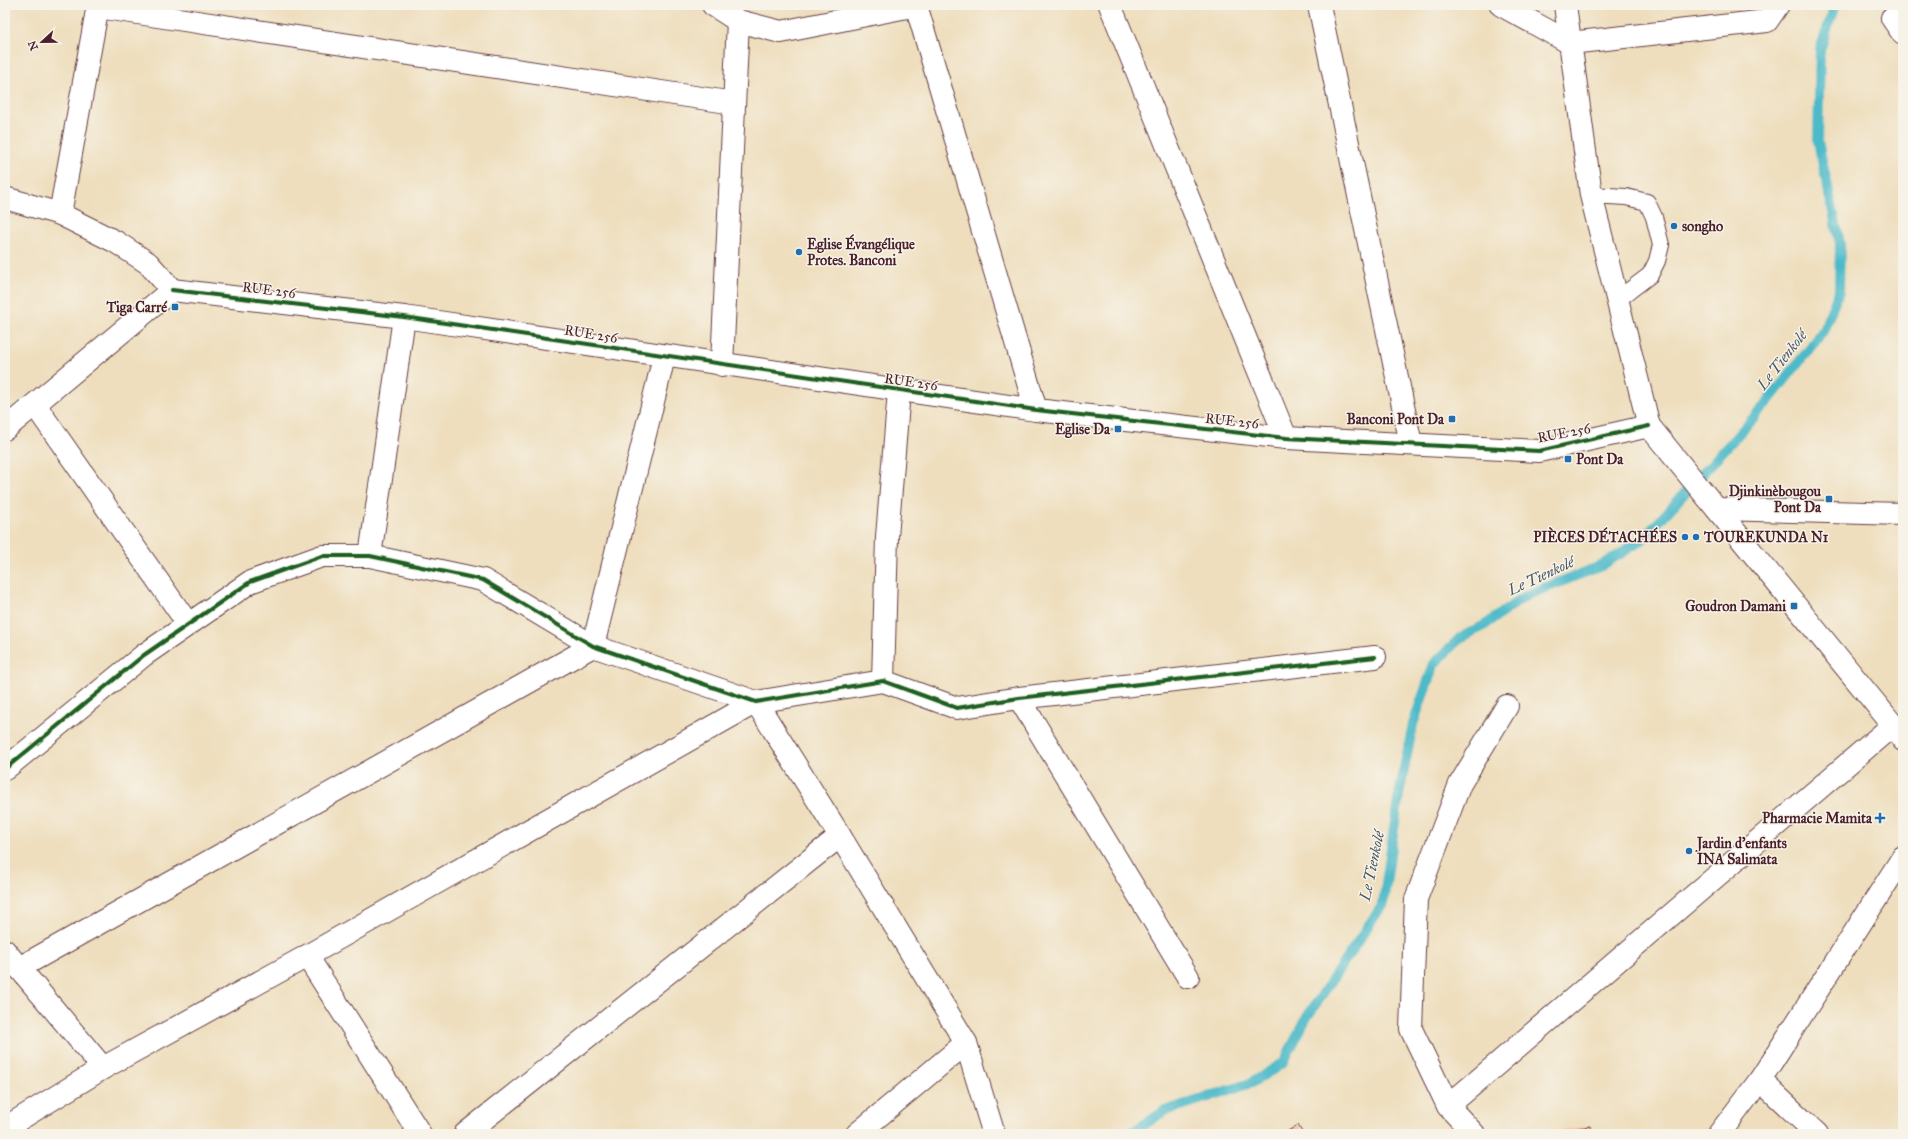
<svg xmlns="http://www.w3.org/2000/svg" width="1908" height="1139" font-family="'IM FELL Great Primer',serif">
<style>
.lines{fill:none;stroke-linecap:round;stroke-linejoin:round}
.stream{stroke:#4ebac9;stroke-width:10}
.building{fill:#f6a789}
.service-casing{stroke:#633c41;stroke-width:18}
.minor-casing{stroke:#633c41;stroke-width:24}
.tertiary-casing{stroke:#633c41;stroke-width:24}
.service{stroke:#fff;stroke-width:16}
.minor{stroke:#fff;stroke-width:22}
.tertiary{stroke:#fff;stroke-width:22}
.cycleway-casing{stroke:#f7f3e8;stroke-width:6}
.cycleway{stroke:#1b5e20;stroke-width:4}
.poi-dot{fill:#1f6fb2;stroke:#f7f3e8;stroke-width:1.5}
.labels{text-anchor:middle;dominant-baseline:central;stroke-width:3;stroke-linejoin:round;paint-order:stroke}
.poi-label{font-size:14px;font-weight:bold;fill:#4a1f2b;stroke:#f7f3e8;text-anchor:end}
.street-label{font-size:14px;fill:#4a1f2b;stroke:#f7f3e8}
.water-label{font-size:15px;font-style:italic;fill:#4b5562;stroke:#f7f3e8}
</style>
<rect width="100%" height="100%" fill="#f7f3e8"/>
<filter id="ink" filterUnits="userSpaceOnUse"><feTurbulence type="fractalNoise" baseFrequency=".025" numOctaves="2"/><feDisplacementMap in="SourceGraphic" scale="8" xChannelSelector="R" yChannelSelector="G"/><feConvolveMatrix kernelMatrix="1 2 1 2 8 2 1 2 1" color-interpolation-filters="sRGB"/></filter>
<filter id="wash" filterUnits="userSpaceOnUse"><feTurbulence type="fractalNoise" baseFrequency=".012" numOctaves="4" result="noise"/><feDisplacementMap in="SourceGraphic" scale="16" xChannelSelector="R" yChannelSelector="G"/><feGaussianBlur stdDeviation="0.9" result="paint"/><feColorMatrix in="noise" values="0 0 0 0 0 0 0 0 0 0 0 0 0 0 0 0 0 1.4 0 .05"/><feComposite in="paint" operator="in"/></filter>
<g filter="url(#wash)">
<rect width="100%" height="100%" fill="#eedebd"/>
<g class="lines">
<polyline class="stream" points="1129,1134 1165,1111 1251,1083 1283,1063 1307,1017 1383,904 1398,800 1413,724 1434,664 1460,638 1485,625 1527,595 1601,566 1642,540 1766,404 1822,333 1839,292 1840,243 1818,142 1820,50 1835,5"/>
</g>
<g id="blocks">
<g class="building">
<polygon points="1298,1125 1303,1134 1283,1134"/>
<polygon points="1590,1126 1592,1134 1555,1134 1555,1133"/>
</g>
</g>
</g>
<g filter="url(#ink)">
<use href="#blocks" fill-opacity="0" stroke="#633c41" stroke-width="1"/>
<g class="lines">
<defs>
<polyline id="service" points="1591,195 1626,197 1647,202 1654,217 1661,245 1657,261 1650,275 1617,300"/>
<g id="minor">
<polyline points="713,5 738,21 781,32 917,5"/>
<polyline points="916,5 1036,410"/>
<polyline points="1110,5 1286,438"/>
<polyline points="1319,5 1411,444"/>
<polyline points="1501,5 1570,43 1767,21 1778,5"/>
<polyline points="98,7 734,103"/>
<polyline points="1892,18 1903,34"/>
<polyline points="5,198 60,214 116,242 148,263 172,290"/>
<polyline points="60,214 98,5"/>
<polyline points="722,365 738,21"/>
<polyline points="35,405 188,624"/>
<polyline points="370,556 404,317"/>
<polyline points="883,681 887,537 899,391"/>
<polyline points="1019,698 1188,977"/>
<polyline points="5,769 144,655 250,582 322,556 370,556 483,580 593,646 756,702 883,681 957,708 1019,698 1375,657"/>
<polyline points="5,951 103,1068"/>
<polyline points="307,956 420,1134"/>
<polyline points="19,968 593,646 664,357"/>
<polyline points="1760,1080 1817,1134"/>
<polyline points="1448,1106 1893,725"/>
<polyline points="5,1128 103,1068 307,956 756,702 840,836 966,1043 992,1128 991,1134"/>
<polyline points="465,1134 840,836"/>
<polyline points="857,1134 966,1043"/>
<polyline points="1474,1134 1448,1106 1411,1029 1416,899 1460,784 1507,706"/>
<polyline points="1719,1134 1760,1080 1903,857"/>
</g>
<g id="tertiary">
<polyline points="1565,5 1591,195 1649,426 1893,725 1903,740"/>
<polyline points="5,429 172,290 404,317 1036,410 1286,438 1539,451 1649,426"/>
<polyline points="1717,509 1903,514"/>
</g>
</defs>
<use href="#service" class="service-casing"/>
<use href="#minor" class="minor-casing"/>
<use href="#tertiary" class="tertiary-casing"/>
<use href="#service" class="service"/>
<use href="#minor" class="minor"/>
<use href="#tertiary" class="tertiary"/>
<defs>
<g id="cycleway">
<polyline points="172,290 404,317 1036,410 1286,438 1539,451 1649,426"/>
<polyline points="5,769 144,655 250,582 322,556 370,556 483,580 593,646 756,702 883,681 957,708 1019,698 1375,657"/>
</g>
</defs>
<use href="#cycleway" class="cycleway-casing"/>
<use href="#cycleway" class="cycleway"/>
</g>
</g>
<g class="poi-dot">
<circle cx="1674" cy="226" r="4"/>
<circle cx="799" cy="252" r="4"/>
<rect x="171" y="303" width="8" height="8" rx="2"/>
<rect x="1448" y="415" width="8" height="8" rx="2"/>
<rect x="1114" y="425" width="8" height="8" rx="2"/>
<rect x="1564" y="455" width="8" height="8" rx="2"/>
<rect x="1825" y="495" width="8" height="8" rx="2"/>
<circle cx="1685" cy="537" r="4"/>
<circle cx="1696" cy="537" r="4"/>
<rect x="1790" y="602" width="8" height="8" rx="2"/>
<path d="M1878 812h4v4h4v4h-4v4h-4v-4h-4v-4h4z"/>
<circle cx="1689" cy="851" r="4"/>
</g>
<g class="labels">
<g class="poi-label">
<text x="1682" y="226" text-anchor="start">songho</text>
<text x="807" y="244" text-anchor="start">Eglise Évangélique<tspan x="807" dy="16">Protes. Banconi</tspan></text>
<text x="167" y="307">Tiga Carré</text>
<text x="1444" y="419">Banconi Pont Da</text>
<text x="1110" y="429">Eglise Da</text>
<text x="1576" y="459" text-anchor="start">Pont Da</text>
<text x="1821" y="491">Djinkinèbougou<tspan x="1821" dy="16">Pont Da</tspan></text>
<text x="1677" y="537">PIÈCES DÉTACHÉES</text>
<text x="1704" y="537" text-anchor="start">TOUREKUNDA N1</text>
<text x="1786" y="606">Goudron Damani</text>
<text x="1872" y="818">Pharmacie Mamita</text>
<text x="1697" y="843" text-anchor="start">Jardin d'enfants<tspan x="1697" dy="16">INA Salimata</tspan></text>
</g>
<g class="street-label">
<text transform="translate(269 290) rotate(7)">RUE 256</text>
<text transform="translate(591 334) rotate(9)">RUE 256</text>
<text transform="translate(911 382) rotate(8)">RUE 256</text>
<text transform="translate(1232 421) rotate(6)">RUE 256</text>
<text transform="translate(1564 433) rotate(-11)">RUE 256</text>
</g>
<g class="water-label">
<text transform="translate(1782 360) rotate(-52)">Le Tienkolé</text>
<text transform="translate(1541 576) rotate(-25)">Le Tienkolé</text>
<text transform="translate(1372 866) rotate(-78)">Le Tienkolé</text>
</g>
</g>
<rect width="1908" height="1139" fill="none" stroke="#f7f3e8" stroke-width="20"/>
<g transform="translate(42 42) rotate(248)" stroke="#f7f3e8" stroke-width="3" paint-order="stroke">
<path d="M0-3L7 15L0 10L-7 15Z" fill="#4a1f2b"/>
<text y="-6" font-size="11" font-weight="bold" text-anchor="middle" fill="#4a1f2b">N</text>
</g>
</svg>
